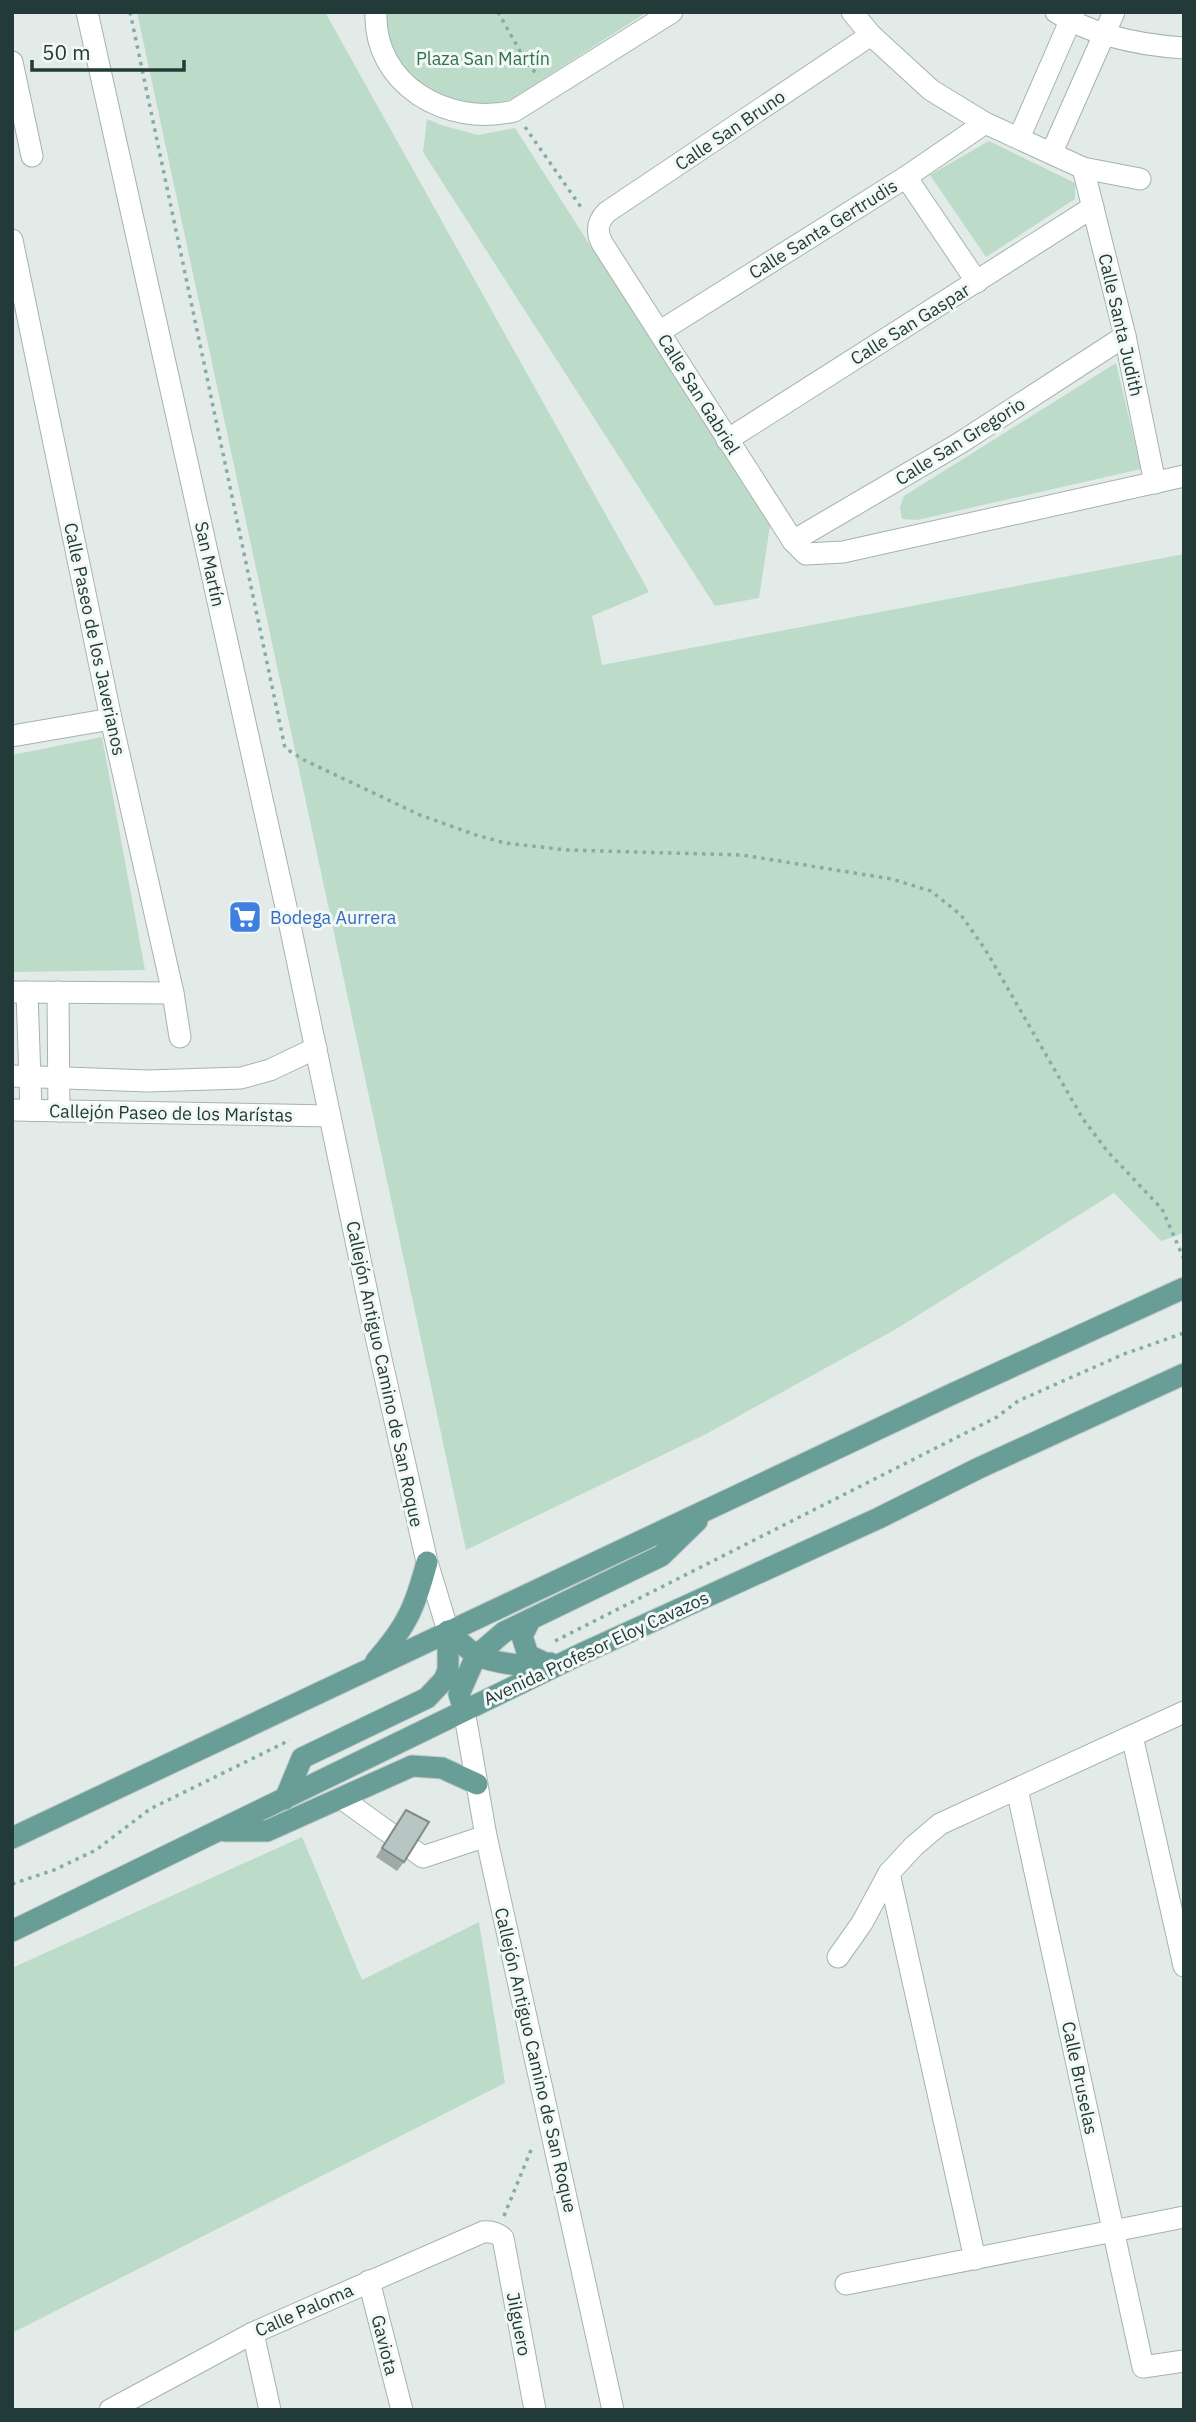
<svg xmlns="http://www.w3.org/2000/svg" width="1196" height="2422" font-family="'IBM Plex Sans',sans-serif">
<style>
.green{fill:#bcdbc9}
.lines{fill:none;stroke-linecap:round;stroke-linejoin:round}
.minor-casing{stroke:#a5b3b0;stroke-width:23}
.major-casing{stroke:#c1c8c7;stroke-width:23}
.path{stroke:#84ada6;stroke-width:3.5;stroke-dasharray:3.5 5;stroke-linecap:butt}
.minor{stroke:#fff;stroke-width:21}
.major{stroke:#699e98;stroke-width:21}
.wall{fill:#9daaa7}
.building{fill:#b7c6c2;stroke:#808b88;stroke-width:2}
.labels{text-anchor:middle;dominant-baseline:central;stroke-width:6;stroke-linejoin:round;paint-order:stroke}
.park-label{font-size:18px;fill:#2f7051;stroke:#f2f8f6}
.street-label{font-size:18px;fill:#233b38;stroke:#f2f8f6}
.shop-label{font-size:18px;fill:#366cbe;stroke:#f2f8f6;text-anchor:start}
</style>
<rect width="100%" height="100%" fill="#e2ebe8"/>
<g class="green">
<polygon points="137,12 325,12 649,592 592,616 602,665 1184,554 1184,1233 1161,1241 1114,1193 896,1329 708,1433 466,1550"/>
<path d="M387 12H647L512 99C495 104 475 108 458 104 429 96 397 68 388 39 386 31 387 21 387 12Z"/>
<polygon points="427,119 441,125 478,135 515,128 770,526 759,598 715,606 423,152"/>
<polygon points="989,141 1075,183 1075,199 986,257 930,175"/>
<polygon points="1116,363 1141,469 917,520 902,519 900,507 904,496"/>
<polygon points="102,737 145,970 12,972 12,755"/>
<polygon points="302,1837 362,1980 479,1922 505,2083 12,2333 12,1968"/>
</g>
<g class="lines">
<defs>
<g id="minor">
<polyline points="87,12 288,916 377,1341 427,1562 448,1631"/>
<path d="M376 12C373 85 448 127 514 111L672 12"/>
<polyline points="852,12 871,35 931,90 985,123 1083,168 1140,179"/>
<path d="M1056 12C1093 36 1140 45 1184 48"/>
<path d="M871 35 607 212C597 222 596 231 602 243L793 541 806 554 843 552 1184 476"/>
<polyline points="12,62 32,156"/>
<polyline points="1019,138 1074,12"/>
<polyline points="1052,152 1114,12"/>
<polyline points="1083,168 1125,336 1155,483"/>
<polyline points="906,177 977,282"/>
<polyline points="12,240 111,719 173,993 180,1037"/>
<polyline points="659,332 906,177 985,123"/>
<polyline points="727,440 1093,207"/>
<polyline points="793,541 960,443 1125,336"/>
<polyline points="12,736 111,719"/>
<polyline points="12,992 173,993"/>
<polyline points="27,992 31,1110"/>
<polyline points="58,992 59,1111"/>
<polyline points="12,1076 148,1081 241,1078 270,1070 316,1048"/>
<polyline points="12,1110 329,1116"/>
<polyline points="464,1710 486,1836 613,2410"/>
<polyline points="1132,1736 1184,1966"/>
<polyline points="1017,1789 1143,2367 1184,2361"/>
<polyline points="341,1798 423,1857 486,1836"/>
<polyline points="889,1873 975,2259"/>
<polyline points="838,1957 862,1923 889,1873 914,1846 940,1824 1184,1712"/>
<polyline points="369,2281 402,2410"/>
<polyline points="846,2284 1184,2217"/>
<polyline points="253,2333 270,2410"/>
<path d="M110 2410 253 2333 483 2232C492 2231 497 2233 503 2238L535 2410"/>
</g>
<g id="major">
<polyline points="530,1620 522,1636 528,1655 547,1664"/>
<path d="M448 1631C474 1655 476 1659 511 1664 526 1666 535 1667 550 1663"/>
<path d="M376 1661C407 1626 415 1607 427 1562"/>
<polyline points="464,1710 459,1694 476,1656 504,1632 661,1556 697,1521"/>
<polyline points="285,1799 302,1758 427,1698 444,1680 448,1670 448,1631"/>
<polyline points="226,1831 267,1831 412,1766 442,1768 477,1784"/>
<polyline points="12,1838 950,1395 1184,1288"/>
<polyline points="12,1931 583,1653 879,1518 979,1468 1184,1374"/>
</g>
</defs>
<use href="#minor" class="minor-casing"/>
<use href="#major" class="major-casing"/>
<g class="path">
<polyline points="130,12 285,748 304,760 420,815 476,835 505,843 567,850 742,855 892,879 931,891 961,915 985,949 1083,1119 1108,1152 1162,1209 1184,1259"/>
<polyline points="498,12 530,69 536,72"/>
<polyline points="525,127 583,210"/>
<polyline points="555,1641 997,1417 1018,1401 1124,1354 1184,1333"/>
<polyline points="12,1884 54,1870 96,1850 150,1809 290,1740"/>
<polyline points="504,2216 533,2145"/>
</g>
<use href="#minor" class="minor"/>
<use href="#major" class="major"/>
</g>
<polygon class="wall" points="406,1810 404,1862 397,1871 376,1857"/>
<polygon class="building" points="406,1810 429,1822 404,1862 382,1848"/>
<defs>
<symbol id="supermarket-square" viewBox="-11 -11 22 22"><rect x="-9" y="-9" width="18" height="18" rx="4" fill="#3f7fe0" stroke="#f2f8f6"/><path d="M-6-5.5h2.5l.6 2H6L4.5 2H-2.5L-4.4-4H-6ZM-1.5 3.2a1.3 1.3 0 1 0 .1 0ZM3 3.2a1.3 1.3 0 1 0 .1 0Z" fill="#fff"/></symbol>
</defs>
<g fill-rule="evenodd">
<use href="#supermarket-square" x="226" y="898" width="38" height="38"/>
</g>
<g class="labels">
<g class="park-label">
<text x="483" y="58">Plaza San Martín</text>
</g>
<g class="street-label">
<text transform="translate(730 130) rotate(-34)">Calle San Bruno</text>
<text transform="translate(823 229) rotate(-32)">Calle Santa Gertrudis</text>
<text transform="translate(910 324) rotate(-32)">Calle San Gaspar</text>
<text transform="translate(1121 325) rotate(77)">Calle Santa Judith</text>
<text transform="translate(699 394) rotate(58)">Calle San Gabriel</text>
<text transform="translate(960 441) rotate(-32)">Calle San Gregorio</text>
<text transform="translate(210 564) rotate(78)">San Martín</text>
<text transform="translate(95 639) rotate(78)">Calle Paseo de los Javerianos</text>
<text transform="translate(171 1113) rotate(1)">Callejón Paseo de los Marístas</text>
<text transform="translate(385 1374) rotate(78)">Callejón Antiguo Camino de San Roque</text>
<text transform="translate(596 1648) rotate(-25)">Avenida Profesor Eloy Cavazos</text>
<text transform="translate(536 2060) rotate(77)">Callejón Antiguo Camino de San Roque</text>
<text transform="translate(1080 2078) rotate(78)">Calle Bruselas</text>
<text transform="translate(304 2310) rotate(-24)">Calle Paloma</text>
<text transform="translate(519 2324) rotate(79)">Jilguero</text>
<text transform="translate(385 2345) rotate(76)">Gaviota</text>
</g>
<g class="shop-label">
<text x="270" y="917">Bodega Aurrera</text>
</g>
</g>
<rect width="1196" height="2422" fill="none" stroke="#233b38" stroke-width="28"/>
<path d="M32 60v10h152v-10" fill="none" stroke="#233b38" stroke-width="3.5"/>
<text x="42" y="60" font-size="21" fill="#233b38" stroke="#f2f8f6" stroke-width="5" paint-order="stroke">50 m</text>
</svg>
